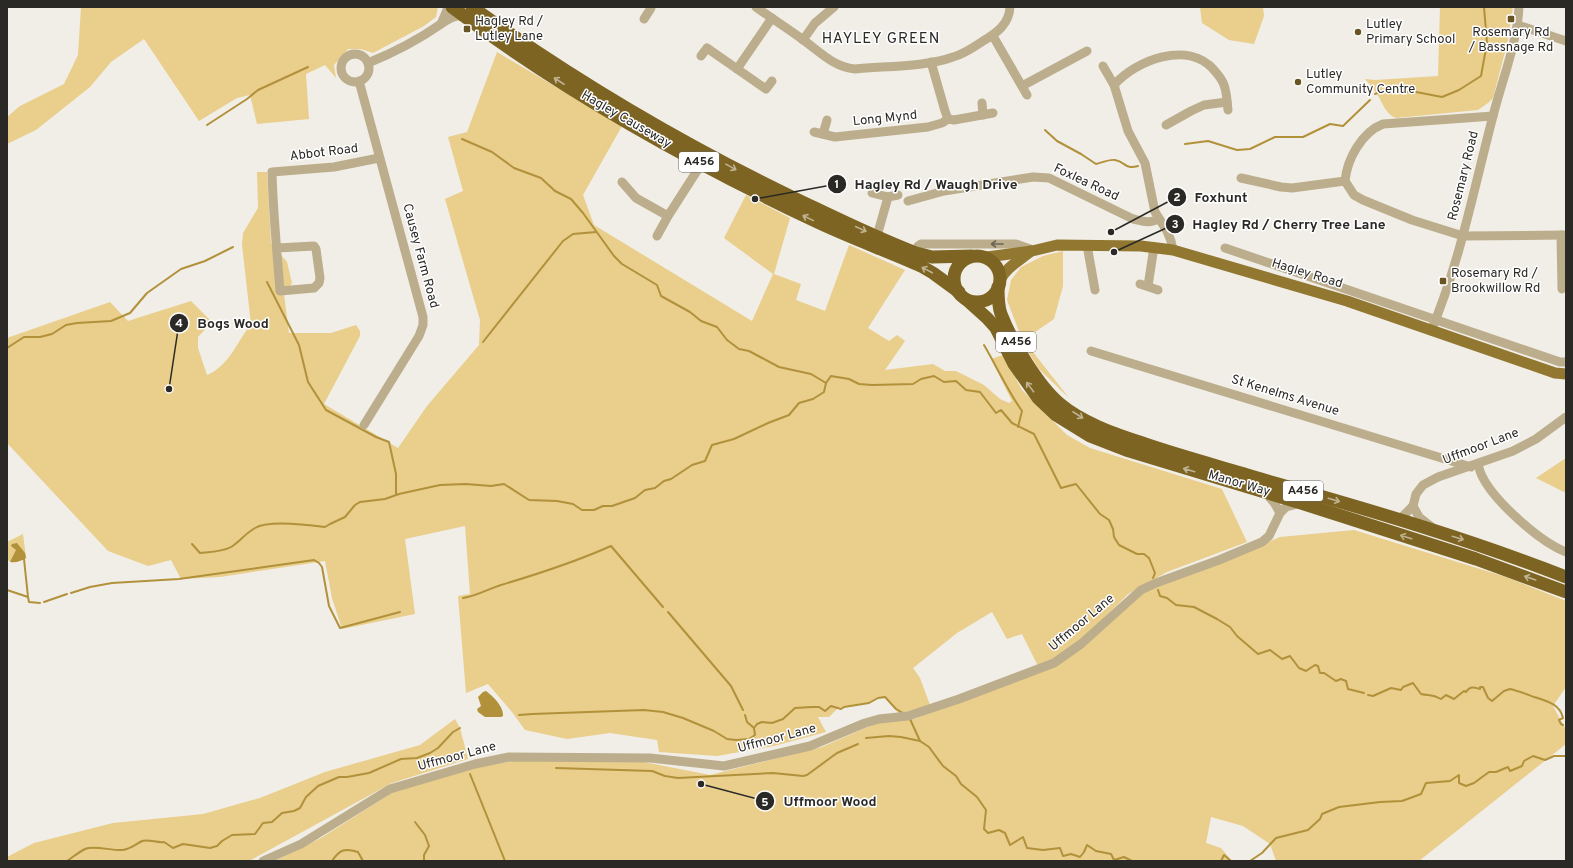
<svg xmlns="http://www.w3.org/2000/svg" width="1573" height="868" font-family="Overpass,sans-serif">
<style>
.green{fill:#e9ce8c}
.water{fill:#b2913b}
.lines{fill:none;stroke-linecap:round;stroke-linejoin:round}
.stream{stroke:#b2913b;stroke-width:2}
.minor{stroke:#bcae8c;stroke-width:9}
.major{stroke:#927731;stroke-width:11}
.highway{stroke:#7d6422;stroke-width:13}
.oneway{stroke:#beb290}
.oneway2{stroke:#6c6554}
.poi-dot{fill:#685523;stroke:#fff;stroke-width:1.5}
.labels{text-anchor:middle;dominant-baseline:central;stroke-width:3;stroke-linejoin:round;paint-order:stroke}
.shield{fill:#fff;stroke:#6a6967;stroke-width:1}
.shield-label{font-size:12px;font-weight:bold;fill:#2a2926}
.poi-label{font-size:13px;fill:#2a2926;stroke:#fff;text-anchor:start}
.street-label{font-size:13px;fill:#2a2926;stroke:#fff}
.quarter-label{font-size:15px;letter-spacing:1px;fill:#2a2926;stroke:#fff}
.leader{fill:none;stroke:#2a2926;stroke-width:1.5}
.callout-dot{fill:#2a2926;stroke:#fff;stroke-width:1.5}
.mark-label{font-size:12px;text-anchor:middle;font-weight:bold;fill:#fff}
.callout-label{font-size:14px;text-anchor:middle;font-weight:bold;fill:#2a2926;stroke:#fff;stroke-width:3;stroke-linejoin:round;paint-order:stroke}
</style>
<rect width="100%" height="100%" fill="#f1eee7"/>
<g class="green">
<polygon points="81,7 438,7 436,17 424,26 373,53 361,49 348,49 334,65 336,78 325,65 306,74 309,119 257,124 250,95 237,98 199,121 144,39 111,62 90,87 36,130 7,144 7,117 20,106 64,84 78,55"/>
<polygon points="1200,7 1263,7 1264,16 1254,44 1229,40 1202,23"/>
<path d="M1440 7H1513L1508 40 1493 98 1488 103 1478 110 1396 118C1385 114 1383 103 1377 94 1373 88 1369 84 1365 79L1375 80 1438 76Z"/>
<path d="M497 52 622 126 583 195 594 225 752 321 773 274 724 238 746 195 790 218 774 274 801 284 796 300 825 311 849 245 905 270 868 328 889 341 897 335 905 341 885 370 933 364 945 371H956L984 385 1000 399 1009 403 1012 401 991 359 1003 355 1022 390 1067 435 1090 448 1222 489 1247 542 1167 572 1128 594 1095 627 1076 644 1054 659 1038 666 1022 634 1007 639 992 612 957 633 913 668 920 678 930 705 899 714 885 697 878 698 869 703 838 708 829 717H818L826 732 774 746 717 756 659 752 657 740 610 733 567 739 525 730 512 712 488 684 466 693 458 596 470 594 465 526 405 539 415 614 342 629 332 598 325 561 220 577 181 579 171 560 148 566 108 551 7 443V338L110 302 128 321 191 301 212 322 198 337V348L207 375C229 366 237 342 251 324L242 245 243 233 258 208 257 172H267L271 243 287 262 292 283 284 294 289 333H331L356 325 360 331V336L324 404 398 448 427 406 479 345 480 320 445 199 463 191 448 137 467 132Z"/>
<polygon points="1063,251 1063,286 1054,319 1028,337 1033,352 1069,398 1039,369 1025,347 1007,300 1011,280 1021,267 1043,256"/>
<polygon points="1566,458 1566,493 1536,478"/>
<polygon points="1354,530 1506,577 1566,601 1566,687 1553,706 1566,730 1566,744 1419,861 1276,861 1270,844 1243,826 1211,817 1206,843 1221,848 1232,861 275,861 321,838 393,792 472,767 530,759 634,760 710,775 822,747 879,722 914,719 1056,665 1137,597 1155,586 1218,564 1280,537"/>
<polygon points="23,534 26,558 17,562 9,561 7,559 7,542"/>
<polygon points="455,719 460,728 468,759 392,783 249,861 7,861 7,857 34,843 113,823 203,814 260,798 325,772 420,745"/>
</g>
<g class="water">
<path d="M17 543 25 553 26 558C21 561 16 563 10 562L16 550 11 546 12 544Z"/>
<path d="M486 691C493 696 504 707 503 716L501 717H485L478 712 477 709 481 706 478 697 483 692Z"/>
</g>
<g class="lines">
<g class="stream">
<polyline points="1388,92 1416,92 1442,97 1459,90 1481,76 1487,43 1484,7"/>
<polyline points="1375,94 1380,92"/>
<polyline points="207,125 247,99 258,90 308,67"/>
<path d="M1045 130 1057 141 1081 154 1096 164C1101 163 1109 159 1115 160 1126 162 1125 170 1138 166"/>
<polyline points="462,139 492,152 514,168 541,178 555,191 571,199 583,213 614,256 622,264 657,285 661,296 690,312 701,321 717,327 727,340 739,349 749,351 779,367 811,374 826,383"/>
<polyline points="1185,144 1208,141 1237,150 1250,149 1275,137 1303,137 1330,124 1343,126 1370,100"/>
<polyline points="267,282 299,345 308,382 326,410 376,437 389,442 396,474 396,495"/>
<polyline points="483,342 563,241 573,234 596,232"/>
<path d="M984 345C997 367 1007 390 1022 411L1018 427"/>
<polyline points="7,348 24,337 40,337 52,334 66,325 77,323 111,321 130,313 147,293 181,269 205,261 233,247"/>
<path d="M192 544 200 553C210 552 222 552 231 547 239 542 246 533 255 528 268 520 310 525 325 527L330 524 345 517 355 505 360 502 385 499 399 494 440 485 466 484 491 486 504 484 529 500 557 501 573 504 582 510H594L603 506H612L635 498 645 490 655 488 664 481 671 479 692 465 705 461 712 445 734 439 768 423 789 415 799 403 813 399 824 392 826 383 831 376 849 379 859 384 872 385 913 384 921 379 934 376 944 382 956 381 966 390 980 392 996 413 1001 410 1012 423 1034 434 1061 488 1076 484 1100 514 1109 520 1113 529 1114 537 1119 545 1137 554H1144L1149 558 1155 573 1153 578"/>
<polyline points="24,559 28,597"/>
<polyline points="7,590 28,597 29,602 40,603"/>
<polyline points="1158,590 1160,596 1167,598 1176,605 1194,607 1217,619 1230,627 1237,636 1258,654 1270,650 1282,659 1290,656 1299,668 1306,671 1315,665 1318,666 1320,673 1324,673 1336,681 1341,679 1346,681 1348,689 1364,693"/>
<polyline points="71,593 90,587 112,583 179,579 314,560 319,563 322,567 329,606 340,628 400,612"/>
<path d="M463 598C477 596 488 589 501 585 538 574 575 562 611 546L663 607"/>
<polyline points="44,602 67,594"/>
<polyline points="668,612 731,686 743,710"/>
<path d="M1368 695 1373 696 1391 688 1401 690 1403 687 1413 683 1421 694C1430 696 1432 694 1441 699L1446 695 1454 699 1464 691 1466 692C1470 686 1473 687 1480 689V687H1483L1488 698 1492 701 1504 691 1510 689C1519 691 1526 694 1534 697 1547 701 1560 704 1563 718L1559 720 1561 724 1563 725"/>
<polyline points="519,715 532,714 644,710 663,712 683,718 714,731 727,739 736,740 749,739 755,735 754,728 757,724 762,722 772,723 783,719 795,708 812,707 819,707 825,711 831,706 841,709 844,707 869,703 878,698 885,697 896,709 903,713"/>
<polyline points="745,715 747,722 754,728"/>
<polyline points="910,719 920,741"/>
<polyline points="866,738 889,736 901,737 920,741 929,747 943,766 956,776 961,784 977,797 986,810 984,829 988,833 999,830 1005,833 1010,845 1023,837 1027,848 1043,850 1060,848 1063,856 1071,854 1080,857 1084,852 1087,845 1096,851 1111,854 1114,860 1124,857 1132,861"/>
<polyline points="556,768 652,771 665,776 678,778 773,773 803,776 807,775 837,753 858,744"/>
<polyline points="470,774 505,861"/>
<polyline points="415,822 425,835 429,846 424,855 424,861"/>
<path d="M67 861C73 857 79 852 85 849 94 845 112 851 123 850 131 849 136 844 142 841 149 839 157 843 164 842L173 848 183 844 210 848 217 846 222 841 232 835 255 834 263 823 272 822 282 813 294 811 300 808 306 797 318 786 339 777H347L369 773 401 759 417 758 430 753 438 748 453 732 460 728"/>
<path d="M332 861C340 849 345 848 358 852L363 861"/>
<polyline points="1221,861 1224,855 1231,861"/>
<polyline points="1250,861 1262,853 1276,838 1308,830 1320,819 1322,814 1339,807 1380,802 1402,801 1421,794 1426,783 1450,781 1459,775 1459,783 1466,786 1474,783 1489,772 1496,772 1508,767 1510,771 1522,766 1524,761 1533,756 1545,760 1554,756 1566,756"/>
</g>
<g class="minor">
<path d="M447 7V10L441 24C449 19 454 15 464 16"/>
<path d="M756 7C771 18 787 28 802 39 819 51 833 67 855 69 884 66 926 67 953 57 964 54 974 47 983 41 997 33 1009 24 1010 7"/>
<polyline points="644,19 651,8"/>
<polyline points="1518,25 1566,41"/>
<polyline points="993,36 1027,95"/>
<polyline points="803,40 815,23 834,7"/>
<circle cx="355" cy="68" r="14"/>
<polyline points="701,56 707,48 766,89 772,81"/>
<path d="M368 63C393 53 418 40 441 24"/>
<polyline points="1103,66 1114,85"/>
<polyline points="737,69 772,18"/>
<polyline points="359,81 423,317 423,325 419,336 364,425"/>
<polyline points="1022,86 1087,51"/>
<polyline points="982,103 983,115"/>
<path d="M1493 116 1383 124C1362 132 1347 159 1345 181L1354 195 1363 200 1412 220 1463 236 1566 235"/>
<polyline points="948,119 954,120 993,113"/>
<polyline points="1166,125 1191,111 1204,105 1227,102"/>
<polyline points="814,132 835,137 928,127 942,123 948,119 945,111 931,62"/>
<polyline points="823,134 827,120"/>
<polyline points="1241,178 1281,187 1292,188 1345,181"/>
<polyline points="622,182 636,198 668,216"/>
<polyline points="872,193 888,197 877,236"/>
<polyline points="888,197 898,195"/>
<path d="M908 201 944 191 1033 177 1049 178 1133 219C1142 221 1150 224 1158 219"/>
<polyline points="1561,235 1562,289"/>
<polyline points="657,236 668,216 702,163"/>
<polyline points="1087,245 1095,290"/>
<path d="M277 248 314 246 316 249 320 278 319 283 314 288 280 291C277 252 273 212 272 172L334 167 379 158"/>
<polyline points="1225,248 1560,362 1566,362"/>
<path d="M1173 250 1171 241 1167 231 1155 212 1145 163 1128 131 1114 85C1136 60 1188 40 1214 70 1218 75 1222 79 1224 85 1227 93 1227 102 1228 110"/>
<polyline points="916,253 918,246 921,244 1016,244 1033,250"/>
<polyline points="1140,284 1158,290"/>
<polyline points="1148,286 1154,247"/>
<path d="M1431 331C1460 262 1474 188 1493 116 1502 80 1517 44 1519 7"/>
<polyline points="1091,351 1471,467"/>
<path d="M1478 464C1479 468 1480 472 1482 476 1494 501 1540 542 1566 552"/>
<polyline points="1266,493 1275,504 1280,513"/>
<polyline points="1413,506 1419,517 1433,528"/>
<polyline points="1400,519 1413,506 1416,494 1423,485 1438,477 1513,451 1536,439 1566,417"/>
<polyline points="263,861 301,844 390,789 475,764 509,757 650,758 724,766 810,746 865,723 879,719 908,716 959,699 1054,663 1081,644 1141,590 1156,583 1219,560 1262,542 1269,536 1280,513 1286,507 1301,503"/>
</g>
<g class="major">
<polyline points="987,257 1032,251 1057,245 1141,246 1173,250 1347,301 1555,373 1566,374"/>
<path d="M1000 280C1006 267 1021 260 1031 251"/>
</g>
<g class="highway">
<path d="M452 7C563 91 687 160 813 220 848 237 885 250 921 266L933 273 959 292"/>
<path d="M472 7C575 81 680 143 794 198 834 217 874 237 916 253L932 257 972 256"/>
<circle cx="977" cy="279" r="23"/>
<path d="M998 287C998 296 998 306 1001 314 1011 340 1038 386 1060 404 1084 424 1116 434 1145 444 1186 458 1229 469 1271 482 1370 510 1469 539 1566 577"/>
<polyline points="967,300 987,318 996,328 1014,364 1038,398 1056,415 1090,436 1126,450 1301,503 1476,559 1566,592"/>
</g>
</g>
<defs><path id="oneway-shaft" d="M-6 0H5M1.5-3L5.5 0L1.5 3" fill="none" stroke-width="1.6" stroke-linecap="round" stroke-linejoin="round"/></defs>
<g class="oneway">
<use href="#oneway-shaft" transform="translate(559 81) rotate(-147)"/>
<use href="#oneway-shaft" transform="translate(731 167) rotate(29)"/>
<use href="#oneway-shaft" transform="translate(808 218) rotate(-154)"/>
<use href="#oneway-shaft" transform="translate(861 229) rotate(25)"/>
<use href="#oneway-shaft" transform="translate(927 270) rotate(-152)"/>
<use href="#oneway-shaft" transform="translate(1030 387) rotate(-127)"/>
<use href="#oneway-shaft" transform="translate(1078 415) rotate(33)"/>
<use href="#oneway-shaft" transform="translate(1189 470) rotate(-164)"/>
<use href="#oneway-shaft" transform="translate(1334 500) rotate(16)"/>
<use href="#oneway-shaft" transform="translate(1406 537) rotate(-162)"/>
<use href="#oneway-shaft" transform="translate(1458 538) rotate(17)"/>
<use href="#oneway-shaft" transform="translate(1530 578) rotate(-161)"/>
</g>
<use class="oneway2" href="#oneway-shaft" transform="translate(997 244) rotate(-180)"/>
<g class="poi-dot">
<rect x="1507" y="15" width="8" height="8" rx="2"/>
<rect x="463" y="25" width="8" height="8" rx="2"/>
<circle cx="1358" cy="32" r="4"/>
<circle cx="1298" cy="82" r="4"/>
<rect x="1439" y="277" width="8" height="8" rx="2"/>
</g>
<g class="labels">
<g class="shield">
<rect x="679" y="152" width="40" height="20" rx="3"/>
<rect x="996" y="332" width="40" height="20" rx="3"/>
<rect x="1283" y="481" width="40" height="20" rx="3"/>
</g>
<g class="shield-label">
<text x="699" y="162">A456</text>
<text x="1016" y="342">A456</text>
<text x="1303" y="491">A456</text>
</g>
<g class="poi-label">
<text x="475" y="22">Hagley Rd /<tspan x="475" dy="15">Lutley Lane</tspan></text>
<text x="1366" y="25">Lutley<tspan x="1366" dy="15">Primary School</tspan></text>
<text x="1511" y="33" text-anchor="middle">Rosemary Rd<tspan x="1511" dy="15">/ Bassnage Rd</tspan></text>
<text x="1306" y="75">Lutley<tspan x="1306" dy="15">Community Centre</tspan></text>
<text x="1451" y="274">Rosemary Rd /<tspan x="1451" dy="15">Brookwillow Rd</tspan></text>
</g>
<g class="street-label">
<text transform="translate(885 119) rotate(-6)">Long Mynd</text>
<text transform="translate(626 120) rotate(30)">Hagley Causeway</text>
<text transform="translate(324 153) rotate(-7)">Abbot Road</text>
<text transform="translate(1464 176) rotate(-76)">Rosemary Road</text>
<text transform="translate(1086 183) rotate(25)">Foxlea Road</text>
<text transform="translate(420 256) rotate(75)">Causey Farm Road</text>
<text transform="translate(1307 274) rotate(17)">Hagley Road</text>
<text transform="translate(1285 396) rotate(17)">St Kenelms Avenue</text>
<text transform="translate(1481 447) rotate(-21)">Uffmoor Lane</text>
<text transform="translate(1239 484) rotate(16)">Manor Way</text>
<text transform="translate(1082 623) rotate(-40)">Uffmoor Lane</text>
<text transform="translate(777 739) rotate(-15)">Uffmoor Lane</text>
<text transform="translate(457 757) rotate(-15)">Uffmoor Lane</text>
</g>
<g class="quarter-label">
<text x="881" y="39">HAYLEY GREEN</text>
</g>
</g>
<path class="leader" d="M755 199L837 184M1111 232L1177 197M1114 252L1175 224M169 389L179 323M701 784L765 801"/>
<g class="callout-dot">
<circle cx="755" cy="199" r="4"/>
<circle cx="1111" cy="232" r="4"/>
<circle cx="1114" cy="252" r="4"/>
<circle cx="169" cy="389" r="4"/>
<circle cx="701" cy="784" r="4"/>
<circle cx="837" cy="184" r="10"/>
<circle cx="1177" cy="197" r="10"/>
<circle cx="1175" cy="224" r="10"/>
<circle cx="179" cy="323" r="10"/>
<circle cx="765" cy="801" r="10"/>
</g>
<g class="mark-label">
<text x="837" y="188">1</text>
<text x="1177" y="201">2</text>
<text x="1175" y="228">3</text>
<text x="179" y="327">4</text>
<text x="765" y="806">5</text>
</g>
<g class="callout-label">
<text x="936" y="189">Hagley Rd / Waugh Drive</text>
<text x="1221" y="202">Foxhunt</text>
<text x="1289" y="229">Hagley Rd / Cherry Tree Lane</text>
<text x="233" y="328">Bogs Wood</text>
<text x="830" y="806">Uffmoor Wood</text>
</g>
<rect width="1573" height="868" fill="none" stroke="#2a2926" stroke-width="16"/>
</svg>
